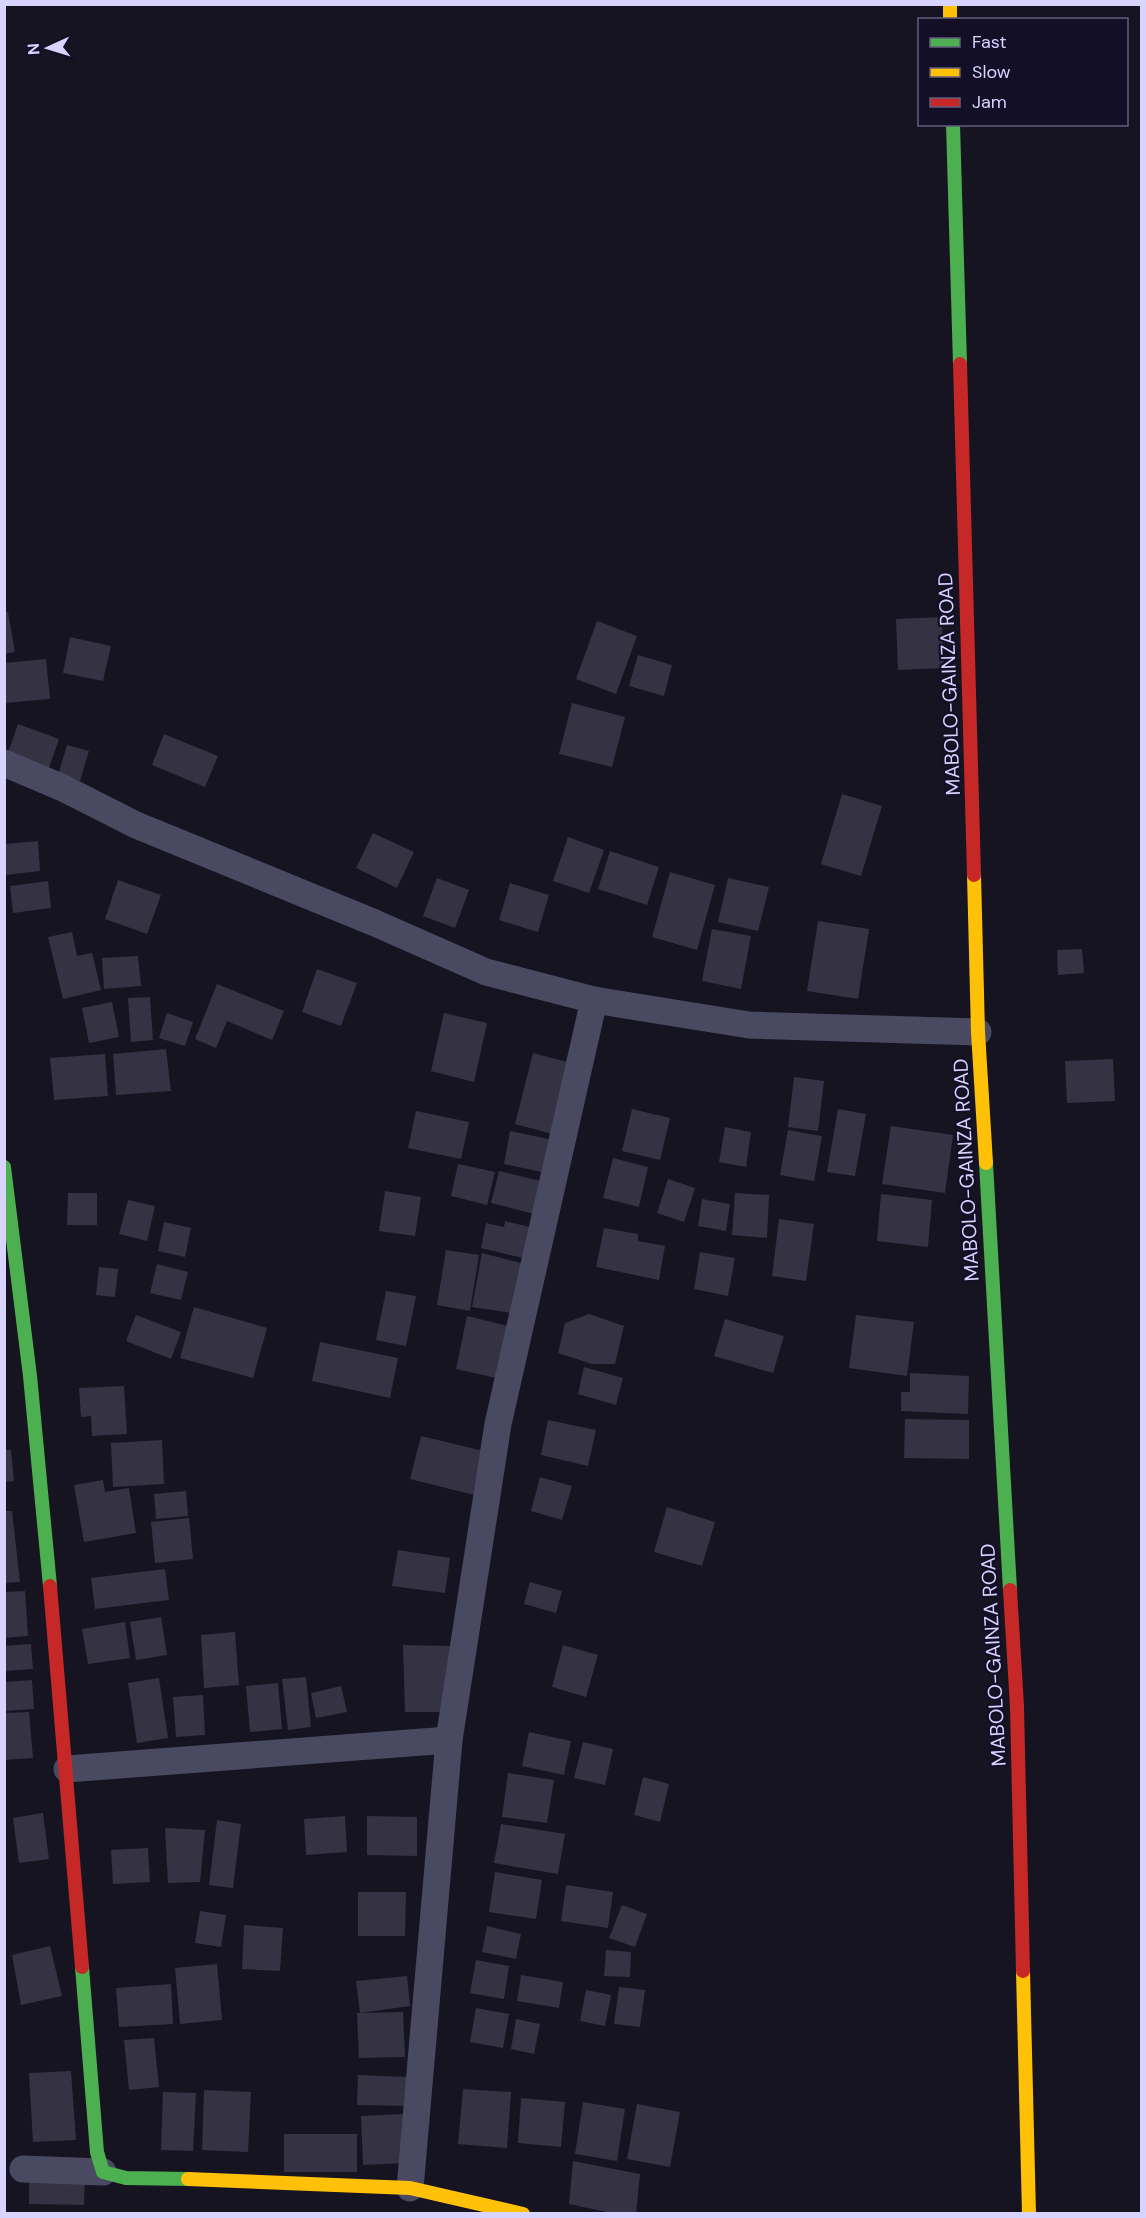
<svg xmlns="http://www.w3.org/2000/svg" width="1146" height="2218" font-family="'DM Sans',sans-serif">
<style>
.building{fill:#343243}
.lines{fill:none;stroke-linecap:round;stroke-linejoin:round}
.street{stroke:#4a4962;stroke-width:27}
.fast{stroke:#4caf50;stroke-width:14}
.slow{stroke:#ffc107;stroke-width:14}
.jam{stroke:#c62828;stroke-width:14}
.labels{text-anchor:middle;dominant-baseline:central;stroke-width:4.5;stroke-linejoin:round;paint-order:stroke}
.street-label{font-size:20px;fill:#d9d4ff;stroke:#130f26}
</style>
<rect width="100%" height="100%" fill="#161421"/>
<g class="building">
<polygon points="8,612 15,652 4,654 4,613"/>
<polygon points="942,617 944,668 898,670 896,619"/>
<polygon points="597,621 637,636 616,694 576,679"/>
<polygon points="70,637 111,646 103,681 63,673"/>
<polygon points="638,655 672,665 664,696 629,686"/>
<polygon points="46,659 50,699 4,703 4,663"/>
<polygon points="572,703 625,717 612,767 559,754"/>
<polygon points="18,724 59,739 48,771 7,756"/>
<polygon points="164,734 218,756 205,787 152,765"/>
<polygon points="67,745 89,751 80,781 58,775"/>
<polygon points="842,794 882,806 861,876 821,864"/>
<polygon points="373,833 414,852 397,888 356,868"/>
<polygon points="568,837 604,850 589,893 553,881"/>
<polygon points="38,841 40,871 6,875 4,844"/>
<polygon points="610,851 659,867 647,905 598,889"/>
<polygon points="670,872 715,885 697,950 652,937"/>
<polygon points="437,878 469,890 455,928 423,916"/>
<polygon points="728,878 769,887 758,931 718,922"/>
<polygon points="118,880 161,895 147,934 105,919"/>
<polygon points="48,881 51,908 13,913 10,886"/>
<polygon points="510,883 549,895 538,932 499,920"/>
<polygon points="818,921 869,929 858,999 807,991"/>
<polygon points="712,929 751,936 741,989 702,981"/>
<polygon points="72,932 77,956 92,953 101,990 63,999 48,937"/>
<polygon points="1082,949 1084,973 1058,975 1057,950"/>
<polygon points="138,956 141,986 104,989 102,958"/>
<polygon points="317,969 357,983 341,1026 302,1012"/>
<polygon points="217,984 284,1011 272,1040 227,1021 216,1048 195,1039"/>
<polygon points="150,997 153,1040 131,1042 128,998"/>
<polygon points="112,1002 119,1037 89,1043 82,1008"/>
<polygon points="167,1013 193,1022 185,1046 159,1038"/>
<polygon points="444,1013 487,1023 474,1082 431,1071"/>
<polygon points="166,1049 171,1091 116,1095 113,1054"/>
<polygon points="533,1053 571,1063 553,1134 515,1124"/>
<polygon points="105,1054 108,1096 54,1100 50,1058"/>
<polygon points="1113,1059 1115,1101 1067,1103 1065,1061"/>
<polygon points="794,1077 824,1081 818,1131 788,1127"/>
<polygon points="632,1109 670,1118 660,1160 622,1151"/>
<polygon points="838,1109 866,1114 855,1176 827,1172"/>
<polygon points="416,1111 469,1122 461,1159 408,1148"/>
<polygon points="891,1126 953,1135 945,1193 882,1184"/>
<polygon points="725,1127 751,1132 746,1167 719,1162"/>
<polygon points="788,1130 822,1136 814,1181 780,1175"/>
<polygon points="510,1131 558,1141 551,1174 504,1164"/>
<polygon points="613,1158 648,1167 639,1207 603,1198"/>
<polygon points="458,1164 495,1172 487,1205 451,1196"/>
<polygon points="499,1171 541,1181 534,1214 491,1203"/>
<polygon points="668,1179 695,1188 684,1222 657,1213"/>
<polygon points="385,1191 421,1197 415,1236 379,1231"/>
<polygon points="68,1193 97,1193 97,1225 67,1225"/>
<polygon points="735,1193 769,1195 767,1238 732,1235"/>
<polygon points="881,1194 932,1200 928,1247 877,1241"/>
<polygon points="702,1199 730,1204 726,1231 698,1226"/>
<polygon points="128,1200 155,1206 147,1241 119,1234"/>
<polygon points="779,1219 814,1224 806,1281 772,1276"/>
<polygon points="505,1221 538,1229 531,1260 481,1248 486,1223 504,1227"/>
<polygon points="164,1222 191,1228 185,1257 158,1251"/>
<polygon points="604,1228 638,1234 638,1241 665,1246 659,1280 596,1267"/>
<polygon points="446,1250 479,1255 470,1311 437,1305"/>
<polygon points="700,1252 735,1258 728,1296 694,1289"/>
<polygon points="482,1253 529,1265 518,1314 472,1307"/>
<polygon points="157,1264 188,1272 181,1300 150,1293"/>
<polygon points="99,1267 118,1269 115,1297 96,1295"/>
<polygon points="386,1291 416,1296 406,1346 376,1340"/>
<polygon points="194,1307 267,1328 253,1378 180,1358"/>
<polygon points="589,1314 624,1326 615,1364 592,1364 558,1353 565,1323"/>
<polygon points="136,1315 181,1332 171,1359 126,1341"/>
<polygon points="856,1315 914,1322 907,1376 849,1368"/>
<polygon points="467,1316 508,1326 496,1378 456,1369"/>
<polygon points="725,1319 784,1336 773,1373 714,1356"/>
<polygon points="320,1342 398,1358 390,1398 312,1381"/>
<polygon points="584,1367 623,1378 616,1405 578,1394"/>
<polygon points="910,1373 969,1376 968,1414 901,1411 901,1392 910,1392"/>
<polygon points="124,1386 127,1434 92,1436 91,1416 81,1417 79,1388"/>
<polygon points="905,1419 969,1420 969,1459 904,1458"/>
<polygon points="548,1420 596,1430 588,1466 541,1455"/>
<polygon points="421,1436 488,1452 478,1496 410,1479"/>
<polygon points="162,1440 164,1484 113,1487 111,1443"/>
<polygon points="4,1450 11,1450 14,1481 4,1482"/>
<polygon points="540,1477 572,1486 562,1520 531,1511"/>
<polygon points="103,1480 105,1492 129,1488 136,1533 84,1542 74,1485"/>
<polygon points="186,1491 188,1516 156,1519 154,1494"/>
<polygon points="667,1507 715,1522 702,1566 654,1552"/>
<polygon points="4,1511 12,1511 20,1582 4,1583"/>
<polygon points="189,1518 193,1559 155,1563 151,1522"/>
<polygon points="398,1550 450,1558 445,1593 392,1586"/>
<polygon points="165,1569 169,1600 95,1609 91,1578"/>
<polygon points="530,1582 562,1591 556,1613 524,1604"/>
<polygon points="25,1591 28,1636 4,1638 4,1592"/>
<polygon points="161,1617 167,1655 136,1660 130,1622"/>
<polygon points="125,1622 130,1658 88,1664 82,1629"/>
<polygon points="235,1632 239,1685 204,1688 201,1635"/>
<polygon points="31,1644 33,1669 4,1671 4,1646"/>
<polygon points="403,1645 452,1646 441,1712 405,1712"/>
<polygon points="563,1645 598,1655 586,1697 552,1687"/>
<polygon points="306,1677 311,1727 288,1730 282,1679"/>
<polygon points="159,1678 168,1738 137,1743 128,1683"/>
<polygon points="32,1680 34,1709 4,1711 4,1682"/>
<polygon points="278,1683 282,1729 250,1732 246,1686"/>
<polygon points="341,1686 347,1712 316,1718 311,1693"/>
<polygon points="203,1695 205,1735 176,1737 173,1697"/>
<polygon points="29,1712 33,1758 4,1760 4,1713"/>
<polygon points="529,1732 571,1741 564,1775 522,1766"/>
<polygon points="583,1742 613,1749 605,1785 574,1778"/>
<polygon points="508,1773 554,1780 547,1823 502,1817"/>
<polygon points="643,1777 669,1784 660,1822 634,1815"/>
<polygon points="43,1813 49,1859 19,1863 13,1818"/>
<polygon points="345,1816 347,1852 306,1855 304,1819"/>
<polygon points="367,1816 417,1817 417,1856 367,1855"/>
<polygon points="217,1820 241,1824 233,1888 209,1885"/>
<polygon points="501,1824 565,1834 558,1874 494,1863"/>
<polygon points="165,1828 205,1830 200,1882 168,1883"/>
<polygon points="148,1848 150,1882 113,1884 111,1850"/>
<polygon points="495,1872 542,1880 536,1919 489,1912"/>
<polygon points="566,1885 613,1892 608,1928 561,1921"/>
<polygon points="358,1892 406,1892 405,1936 358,1936"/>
<polygon points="622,1905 647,1914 635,1947 609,1938"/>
<polygon points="200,1911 226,1915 221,1947 195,1943"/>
<polygon points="244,1925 283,1928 280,1971 242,1969"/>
<polygon points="487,1926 521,1934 516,1959 482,1952"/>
<polygon points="50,1946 62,1996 21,2005 12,1955"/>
<polygon points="606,1950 631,1952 630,1977 604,1976"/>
<polygon points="476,1960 509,1966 504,1999 470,1993"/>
<polygon points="217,1964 222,2020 180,2024 175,1968"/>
<polygon points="521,1975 563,1982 559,2008 517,2001"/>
<polygon points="407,1976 410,2006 360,2013 356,1981"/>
<polygon points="171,1984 173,2024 119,2027 116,1988"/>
<polygon points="619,1987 645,1990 640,2027 614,2024"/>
<polygon points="586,1990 611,1995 605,2026 580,2021"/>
<polygon points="476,2008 509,2014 503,2048 470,2042"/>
<polygon points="403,2012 405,2057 359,2058 357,2013"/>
<polygon points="516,2019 540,2024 534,2054 511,2049"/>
<polygon points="154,2038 159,2087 129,2090 124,2040"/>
<polygon points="71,2071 76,2140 33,2142 29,2073"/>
<polygon points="358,2075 409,2077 409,2106 357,2105"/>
<polygon points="463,2089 511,2092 507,2148 458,2144"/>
<polygon points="204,2090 251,2092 248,2152 202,2150"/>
<polygon points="163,2092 196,2093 193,2151 161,2150"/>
<polygon points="521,2098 565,2102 561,2147 518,2143"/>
<polygon points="583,2102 625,2109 617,2161 575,2154"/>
<polygon points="637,2104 680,2112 670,2167 627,2159"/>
<polygon points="403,2114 405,2163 363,2165 361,2116"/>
<rect x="284" y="2134" width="73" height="38"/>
<polygon points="573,2161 640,2174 636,2214 616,2214 569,2204"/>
<polygon points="29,2174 85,2174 84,2205 29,2204"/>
</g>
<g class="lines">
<g class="street">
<polyline points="4,763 63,788 136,825 375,923 486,972 594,1000 749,1025 978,1032"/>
<polyline points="67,1769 449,1740"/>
<polyline points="23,2169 103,2172"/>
<polyline points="410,2188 449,1740 498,1424 594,1000"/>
</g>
<g class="fast">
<polyline points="953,124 960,364"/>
<polyline points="986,1163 1010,1590"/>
<polyline points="4,1167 30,1376 50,1586"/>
<polyline points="82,1967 97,2152 103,2172 126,2178 188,2179"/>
</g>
<g class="slow">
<polyline points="950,4 950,20"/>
<polyline points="974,875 978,1032 986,1163"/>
<polyline points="1023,1971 1029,2214"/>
<polyline points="188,2179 410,2188 523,2214"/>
</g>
<g class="jam">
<polyline points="960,364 974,875"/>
<polyline points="50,1586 82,1967"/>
<polyline points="1010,1590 1017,1707 1023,1971"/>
</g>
</g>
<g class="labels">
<g class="street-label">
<text transform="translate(949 684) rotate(-92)">MABOLO-GAINZA ROAD</text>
<text transform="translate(966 1170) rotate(-93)">MABOLO-GAINZA ROAD</text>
<text transform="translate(993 1655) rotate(-93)">MABOLO-GAINZA ROAD</text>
</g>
</g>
<rect width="1146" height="2218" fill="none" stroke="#d9d4ff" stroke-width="12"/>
<rect x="918" y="18" width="210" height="108" fill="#130f26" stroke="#625e7d" stroke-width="1.5"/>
<rect x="930" y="38" width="30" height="9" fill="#4caf50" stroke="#625e7d" stroke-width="1.5"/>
<text x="972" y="48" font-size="18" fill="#d9d4ff">Fast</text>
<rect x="930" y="68" width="30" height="9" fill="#ffc107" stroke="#625e7d" stroke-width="1.5"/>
<text x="972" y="78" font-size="18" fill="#d9d4ff">Slow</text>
<rect x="930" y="98" width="30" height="9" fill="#c62828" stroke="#625e7d" stroke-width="1.5"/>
<text x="972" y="108" font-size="18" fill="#d9d4ff">Jam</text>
<g transform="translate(48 48) rotate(266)" stroke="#130f26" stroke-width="4.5" paint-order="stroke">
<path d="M0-4.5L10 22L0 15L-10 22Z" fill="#d9d4ff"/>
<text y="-9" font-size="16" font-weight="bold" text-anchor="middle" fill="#d9d4ff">N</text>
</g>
</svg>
